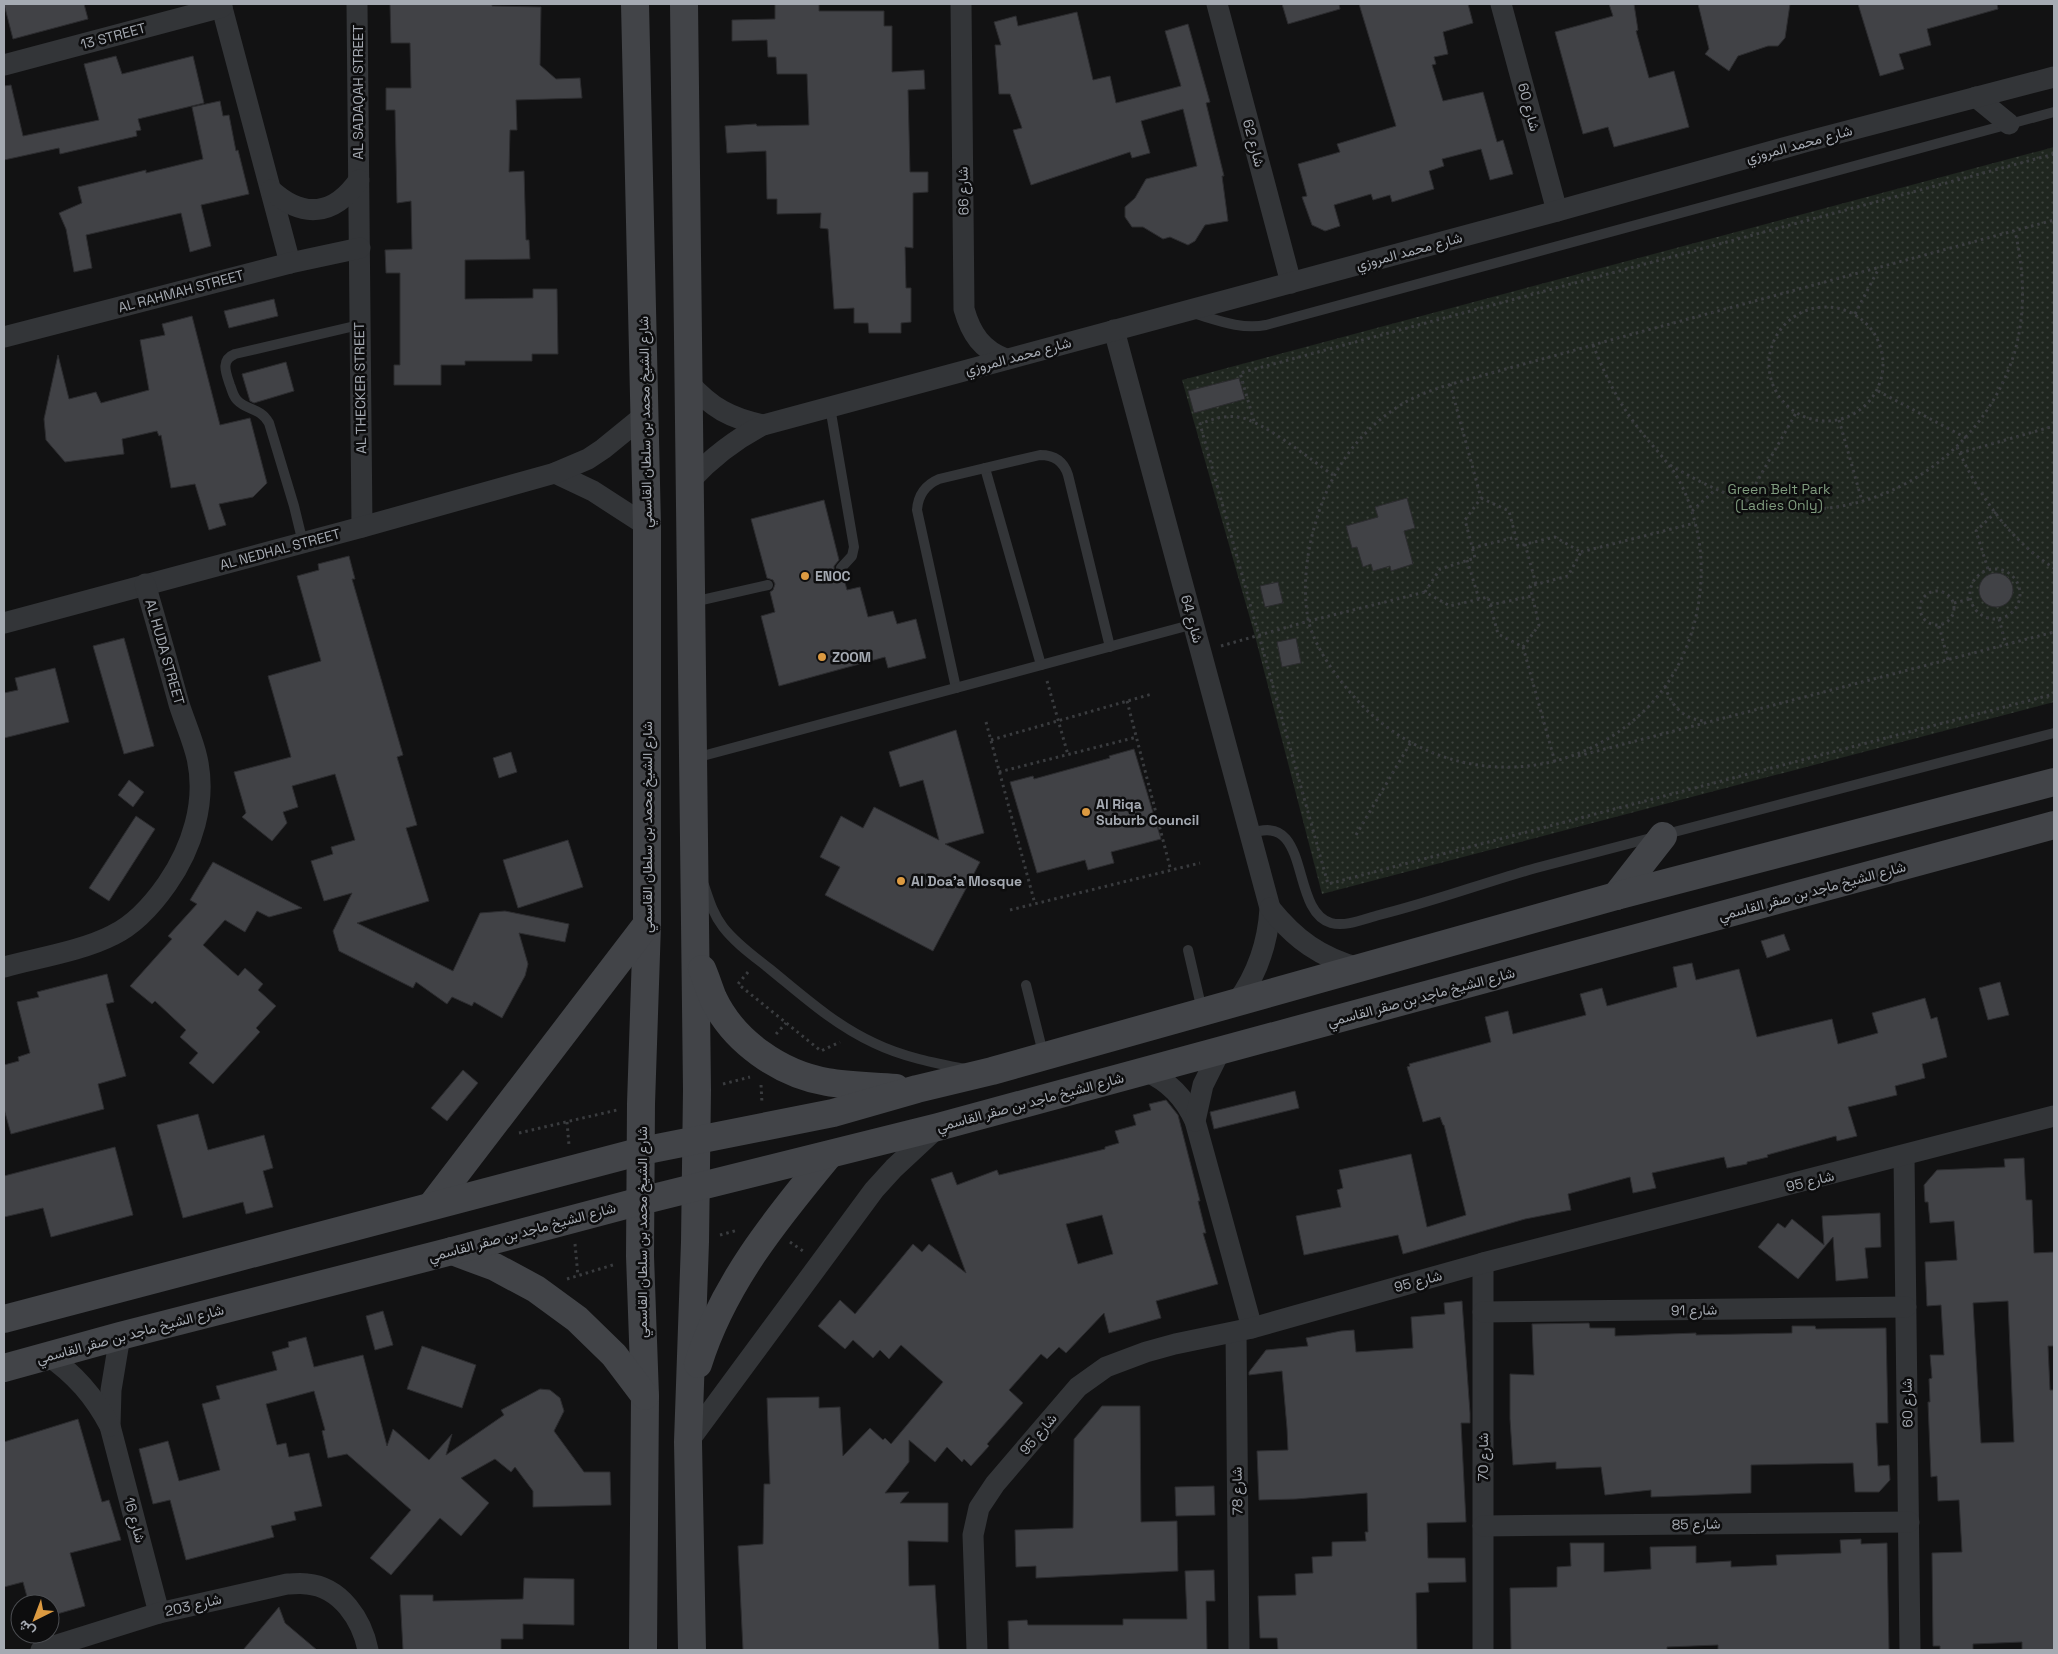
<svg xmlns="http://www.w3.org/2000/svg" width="2058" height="1654" font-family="'Space Grotesk',Vazirmatn,sans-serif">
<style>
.grass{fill:url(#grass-dots)}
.building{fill:#414246;stroke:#2c2c2f;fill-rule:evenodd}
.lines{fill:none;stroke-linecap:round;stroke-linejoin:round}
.path{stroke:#3a3c3f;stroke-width:3;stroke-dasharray:2.5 4;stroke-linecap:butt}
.lane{stroke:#333538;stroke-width:10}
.street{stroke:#333538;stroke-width:21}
.secondary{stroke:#424448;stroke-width:28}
.poi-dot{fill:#dc9a41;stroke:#0d0d0e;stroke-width:2}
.labels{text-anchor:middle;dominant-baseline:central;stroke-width:5;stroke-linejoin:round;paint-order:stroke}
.street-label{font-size:14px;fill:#a5aab2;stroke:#0d0d0e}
.park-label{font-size:14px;fill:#7f9b7e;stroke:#0d0d0e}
.poi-label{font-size:14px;font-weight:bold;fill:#a5aab2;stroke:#0d0d0e;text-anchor:start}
</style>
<defs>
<pattern id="grass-dots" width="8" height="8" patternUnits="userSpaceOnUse" patternTransform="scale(1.25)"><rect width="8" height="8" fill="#1f261f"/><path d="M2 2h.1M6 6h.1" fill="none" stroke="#3d433d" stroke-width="1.8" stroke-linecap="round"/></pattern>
</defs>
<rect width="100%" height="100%" fill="#121213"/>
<polygon class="grass" points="2054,147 2054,702 1322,894 1255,636 1182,380"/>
<g class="building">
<polygon points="4,4 84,4 88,19 13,39"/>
<polygon points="390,4 492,4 492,6 541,7 540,65 556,79 580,78 582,98 516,100 517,130 510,130 509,172 524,171 526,240 529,240 530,259 465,260 465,299 533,298 533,289 557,289 558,354 532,354 532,361 465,361 465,365 441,365 441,385 394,385 394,365 400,365 400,273 386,273 385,250 412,249 411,201 397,203 395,110 386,110 386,88 411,88 410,43 391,43"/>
<polygon points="775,4 819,4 819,11 884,11 884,26 892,26 892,72 924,70 925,89 908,90 910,172 928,172 928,192 913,193 913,248 905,247 906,288 911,288 911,322 901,323 901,333 869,333 868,323 854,323 854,308 834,309 828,229 820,228 821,213 777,214 777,199 767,199 766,151 727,153 725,126 756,124 757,126 809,125 807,74 777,74 776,57 768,57 767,40 732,41 732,20 775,19"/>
<polygon points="1282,4 1339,4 1340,9 1288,24"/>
<polygon points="1359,4 1468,4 1473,23 1443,32 1448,54 1434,57 1436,64 1432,65 1443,101 1483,92 1497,142 1503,140 1513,174 1490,180 1481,149 1442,159 1444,166 1429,171 1434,189 1392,202 1390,195 1373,200 1371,194 1334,205 1340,226 1325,231 1312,225 1302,197 1307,196 1298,164 1340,152 1337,144 1396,126"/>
<polygon points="1609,4 1634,4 1638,30 1636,31 1649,78 1674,71 1689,127 1614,147 1608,127 1583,134 1555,32 1613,16"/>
<polygon points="1698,4 1790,4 1785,38 1778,46 1768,46 1738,56 1729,71 1705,54 1709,49"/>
<polygon points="1858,4 1997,4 1998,9 1927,29 1931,45 1899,54 1904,69 1880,76"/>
<polygon points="1077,12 1093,80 1110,76 1116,103 1181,86 1165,31 1188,24 1210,102 1206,103 1224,176 1222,176 1228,221 1205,225 1195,241 1188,245 1170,237 1163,239 1143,227 1132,227 1125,217 1125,207 1135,198 1146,179 1197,166 1183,109 1141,121 1150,153 1132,158 1130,152 1031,185 1013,130 1022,128 1010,94 999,94 995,45 1001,45 994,22 1016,16 1018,26"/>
<polygon points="116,56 122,74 193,56 204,103 138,119 141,130 136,131 137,136 60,154 59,148 4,160 4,86 11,85 23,136 99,120 84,64"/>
<polygon points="220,101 223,116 229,115 236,151 238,150 249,194 201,205 211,246 190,252 181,213 86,235 92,268 74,272 66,229 59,213 82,203 78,187 146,170 146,173 203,159 192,107"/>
<polygon points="274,299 278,316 229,328 224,311"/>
<polygon points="192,316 220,425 250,418 267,483 253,497 219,504 226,525 209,530 195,484 171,488 161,435 159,436 157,431 122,439 124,454 65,462 46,440 44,419 58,355 69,399 96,392 101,403 149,390 140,340 165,335 162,324"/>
<polygon points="286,362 294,391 254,403 250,401 242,374"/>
<polygon points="1239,378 1245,399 1194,413 1188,391"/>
<polygon points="1407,498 1415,528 1404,531 1413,564 1391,571 1390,566 1373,571 1371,564 1363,567 1357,547 1352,548 1346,526 1378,517 1375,507"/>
<polygon points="824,500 839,560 834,566 834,570 837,573 843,575 847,590 860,587 868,617 893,611 897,624 916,619 926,658 888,668 885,657 779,686 761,616 775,612 770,592 773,590 775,584 773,580 767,578 751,519"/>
<polygon points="349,556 355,579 352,579 403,755 397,757 417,825 406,828 429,901 357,923 453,971 480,913 505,911 569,924 565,942 519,933 528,964 525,976 502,1018 474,1002 472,1006 452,997 447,1004 416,982 413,988 339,951 333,931 352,893 324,901 311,861 333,854 331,847 355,840 335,774 292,786 298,807 283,812 287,823 272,841 242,817 246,813 234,772 291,757 268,676 321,661 297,576 319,570 318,564"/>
<circle cx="1996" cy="590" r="17"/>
<polygon points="1278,582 1283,603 1265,607 1260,586"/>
<polygon points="124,638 154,746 124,754 93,646"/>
<polygon points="1296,638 1301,663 1282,667 1277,642"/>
<polygon points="55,668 69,722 4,738 4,693 18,690 15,678"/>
<polygon points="956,730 984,833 945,844 980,862 933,951 825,895 840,867 820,857 841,816 863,828 874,807 939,840 923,780 900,787 889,752"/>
<polygon points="1134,749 1161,839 1111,852 1114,863 1088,870 1085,860 1037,873 1010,782 1033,776 1034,779 1110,758 1109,756"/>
<polygon points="511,752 517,772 499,778 493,758"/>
<polygon points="129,780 144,792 133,807 118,795"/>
<polygon points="136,816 155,829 109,901 89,888"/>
<polygon points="568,840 583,887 518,908 503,860"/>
<polygon points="213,862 302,908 269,917 257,911 245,932 225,920 203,945 238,976 245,968 263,984 258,990 276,1006 256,1028 260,1032 213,1084 189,1063 198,1053 180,1037 186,1030 155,1001 152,1004 130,986 172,939 168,936 197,904 190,900"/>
<polygon points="1784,934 1790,950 1767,958 1761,941"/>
<polygon points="1692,963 1696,980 1739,969 1757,1037 1832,1019 1838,1044 1878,1033 1872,1013 1925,998 1931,1019 1937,1017 1947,1057 1922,1064 1925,1078 1895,1086 1897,1095 1848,1107 1857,1136 1837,1141 1836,1136 1767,1155 1768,1157 1747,1162 1747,1164 1727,1168 1724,1157 1652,1173 1656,1188 1633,1193 1630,1177 1568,1194 1571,1210 1525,1219 1403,1254 1398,1235 1304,1255 1296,1216 1341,1207 1337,1190 1343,1188 1339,1170 1411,1154 1427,1227 1466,1215 1444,1125 1443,1125 1440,1117 1423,1122 1407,1067 1410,1066 1409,1064 1491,1042 1485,1017 1508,1011 1513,1034 1586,1015 1580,994 1602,988 1607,1006 1677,987 1673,967"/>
<polygon points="107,974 114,1002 106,1004 126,1076 98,1084 104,1109 11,1134 4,1109 4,1065 19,1061 18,1057 30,1053 17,1002 39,997 37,992"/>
<polygon points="2000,982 2009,1015 1988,1020 1979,988"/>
<polygon points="463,1070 478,1083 447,1121 431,1108"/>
<polygon points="1295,1091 1299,1108 1214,1129 1210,1112"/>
<path d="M1166 1100 1178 1115 1200 1201H1198L1206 1233H1203L1218 1284 1156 1301 1161 1318 1109 1333 1104 1313 1066 1353 1059 1347 1047 1359 1041 1354 1009 1390 1023 1403 987 1444 989 1446 971 1466 964 1459 962 1462 947 1447 935 1462 909 1440V1462L885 1493 909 1492 900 1503H948V1542L908 1541 909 1586 935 1585 939 1650H743L738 1546 763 1544 764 1484H770L767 1398 819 1397V1408L840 1407 843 1456 870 1428 883 1440 885 1438 891 1444 943 1382 901 1345 889 1359 880 1350 873 1358 853 1340 845 1349 818 1326 840 1300 855 1314 913 1244 922 1252 929 1244 966 1273 931 1179 952 1172 957 1185 997 1170 999 1175 1105 1149V1147L1119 1143 1115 1131 1136 1125 1133 1115 1151 1110 1149 1104ZM1102 1215 1113 1254 1078 1264 1066 1224Z"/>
<polygon points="198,1114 208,1150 264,1135 273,1168 263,1171 273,1207 246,1214 243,1202 183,1218 157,1125"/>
<polygon points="115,1147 133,1215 51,1237 43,1208 4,1217 4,1176"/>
<path d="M2024 1158 2026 1200H2032L2034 1253 2054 1252V1346H2048L2050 1390H2054V1650H2022V1642L1973 1644V1650H1940V1646H1933L1932 1553 1962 1552 1959 1500 1938 1501 1937 1476 1931 1477 1928 1402H1930L1929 1379 1932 1378 1930 1355H1944L1941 1305 1927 1306 1925 1262 1957 1260 1954 1221 1930 1223 1928 1202H1925L1924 1185 1937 1170 2005 1167 2004 1159ZM2008 1301 2014 1442 1981 1443 1973 1303Z"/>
<polygon points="1880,1213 1881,1247 1865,1248 1868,1278 1836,1281 1833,1237 1798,1279 1758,1247 1778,1223 1785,1228 1792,1219 1824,1245 1822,1216"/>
<polygon points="1462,1301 1470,1413 1470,1423 1461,1423 1466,1522 1427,1523 1428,1558 1465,1558 1466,1582 1428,1583 1429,1592 1416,1593 1417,1650 1278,1650 1277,1638 1260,1638 1258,1596 1296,1595 1295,1574 1313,1573 1312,1557 1332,1556 1332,1542 1366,1541 1365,1532 1368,1532 1367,1493 1296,1499 1259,1500 1257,1451 1288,1450 1287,1428 1282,1371 1249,1375 1249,1372 1266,1350 1308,1346 1306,1338 1341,1331 1354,1330 1356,1352 1413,1348 1411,1317 1445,1314 1444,1303"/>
<polygon points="383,1311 393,1345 375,1350 366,1316"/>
<polygon points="1589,1323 1590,1328 1615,1328 1615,1336 1696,1333 1696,1335 1792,1333 1792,1326 1815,1326 1816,1329 1886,1328 1888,1423 1876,1423 1878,1466 1889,1465 1890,1480 1879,1492 1855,1492 1853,1463 1751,1465 1751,1493 1651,1497 1651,1490 1605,1495 1601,1467 1556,1469 1556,1462 1513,1465 1510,1419 1510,1374 1534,1375 1532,1324"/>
<polygon points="306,1337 314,1367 363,1355 387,1446 393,1429 429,1460 452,1434 446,1455 504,1415 501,1410 540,1389 550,1390 560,1398 564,1411 554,1431 584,1472 610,1472 611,1505 533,1507 533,1491 515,1467 511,1472 495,1459 461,1478 489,1503 461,1536 440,1518 391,1575 370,1558 411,1510 347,1454 328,1458 322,1431 325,1430 314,1391 266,1404 277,1445 286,1443 289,1457 309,1453 322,1506 294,1512 296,1520 271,1526 274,1537 186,1560 170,1500 153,1504 139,1449 168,1441 179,1481 220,1470 202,1404 220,1399 216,1386 277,1370 272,1352 289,1347 288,1342"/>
<polygon points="422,1346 476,1365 462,1408 407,1389"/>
<polygon points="1102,1406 1140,1406 1141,1522 1177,1521 1178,1571 1036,1578 1036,1566 1016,1567 1015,1530 1073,1528 1074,1439"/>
<polygon points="78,1419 102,1502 109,1500 121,1540 70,1553 85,1606 50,1616 50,1604 29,1604 23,1582 4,1587 4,1442"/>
<polygon points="1214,1486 1215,1515 1176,1516 1175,1487"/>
<polygon points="1861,1539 1861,1544 1887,1543 1889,1650 1718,1650 1718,1645 1667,1647 1667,1650 1511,1650 1510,1588 1557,1587 1557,1567 1571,1566 1570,1543 1604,1543 1604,1572 1651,1569 1650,1547 1696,1546 1696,1563 1731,1561 1731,1567 1777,1565 1776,1555 1841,1553 1840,1540"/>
<polygon points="1214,1570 1215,1601 1206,1601 1207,1650 1009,1650 1008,1621 1027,1620 1028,1625 1123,1625 1123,1619 1187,1619 1185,1571"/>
<polygon points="524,1578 574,1579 574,1625 523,1624 523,1639 501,1639 501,1650 403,1650 400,1595 433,1595 433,1601 523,1599"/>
<polygon points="279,1607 285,1623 317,1650 243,1650"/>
</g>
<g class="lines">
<g class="path">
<circle cx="1826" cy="364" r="57"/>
<polyline points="1855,314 1879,268"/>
<path d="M1593 345C1605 375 1619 404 1639 429 1648 441 1659 452 1668 464 1685 485 1694 514 1699 540 1708 601 1689 668 1644 711 1557 794 1425 783 1349 691 1332 671 1314 645 1308 619 1302 586 1307 549 1317 518 1330 474 1355 436 1393 410 1421 390 1456 383 1488 374 1523 364 1558 355 1593 345L1607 341 2054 220"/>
<polyline points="1450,384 1481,498"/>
<polyline points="1878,391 1966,438"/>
<polyline points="1839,420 1862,501"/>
<polyline points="1254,421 1240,373 2054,154"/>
<path d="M1957 447C1978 494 2010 541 2054 568"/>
<polyline points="1960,453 2054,426"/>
<path d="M1670 465C1701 483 1732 499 1768 506 1876 526 1984 455 2015 351 2026 311 2024 271 2015 231"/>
<path d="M1333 475C1311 460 1262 420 1238 417 1225 415 1212 419 1200 424L1328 884 2054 694"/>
<polygon points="1481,498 1509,511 1518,546 1555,537 1581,552 1568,576 1530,586 1539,625 1523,647 1498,634 1488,597 1450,606 1425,592 1440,569 1475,558 1465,520"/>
<polyline points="1746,501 1796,413"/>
<polyline points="1692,511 1715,490"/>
<polyline points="1525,544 1536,584"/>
<polyline points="1472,548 1516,537"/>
<polyline points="1581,552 1695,523"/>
<polyline points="1467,560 1479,599"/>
<circle cx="1995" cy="594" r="25"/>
<polyline points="1988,569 1976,531 1996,512"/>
<circle cx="1937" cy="608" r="17"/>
<polyline points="1954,603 1970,599"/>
<polyline points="1490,605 1532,596"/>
<polyline points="1999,619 2006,645"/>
<polyline points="1939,626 1948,660"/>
<polyline points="1221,646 1309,621 1425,592"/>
<polyline points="1523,647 1555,762"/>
<polyline points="1047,681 1068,755"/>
<path d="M1665 686C1671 706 1684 720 1706 721"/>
<polyline points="1127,701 1171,871"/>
<polyline points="986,722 1035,904"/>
<polyline points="991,740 1152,694"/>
<polyline points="1578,756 2054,632"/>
<polyline points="999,772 1137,737"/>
<polyline points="1356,835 1411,742"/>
<polyline points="1010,910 1200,863"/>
<polyline points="748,972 738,984 821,1051 840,1042"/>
<polyline points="776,1034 786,1023"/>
<polyline points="723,1084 750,1077"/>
<polyline points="761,1085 762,1103"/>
<polyline points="567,1122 569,1145"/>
<polyline points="519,1133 617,1110"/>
<polyline points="720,1235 738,1230"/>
<polyline points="790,1242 803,1251"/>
<polyline points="575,1244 578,1276"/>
<polyline points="567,1279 616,1264"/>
</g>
<g class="lane">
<path d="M1193 313C1217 320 1241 330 1266 325L2054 112"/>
<polyline points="830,407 854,547 852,556 841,568"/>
<polyline points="985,468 1041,665"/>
<path d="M303 543 294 506 269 423C260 407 247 411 237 400 233 396 232 390 230 385 226 373 220 360 235 354L359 325"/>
<polyline points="693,602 768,585"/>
<path d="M956 688 917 510C918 495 925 485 939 479L1040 455C1055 455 1064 462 1068 475L1110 647"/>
<polyline points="695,758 1194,624"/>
<path d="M1250 834C1312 809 1289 911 1331 923 1346 927 1364 919 1379 915 1432 902 1483 883 1536 868L2054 733"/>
<path d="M704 885C709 900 713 914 723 927 736 944 755 957 771 970 804 997 835 1025 874 1043 903 1057 934 1063 966 1069"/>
<polyline points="1188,950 1202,1010"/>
<polyline points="1026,985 1044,1057"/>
</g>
<g class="street">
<polyline points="221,4 290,263"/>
<polyline points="357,4 362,527"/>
<path d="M961 4 964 309C971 334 982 350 1006 359"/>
<polyline points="1217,4 1291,283"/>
<polyline points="1501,4 1557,211"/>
<polyline points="4,65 222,7"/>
<polyline points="1976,97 2009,124"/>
<path d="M271 190C303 219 334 216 359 180"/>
<path d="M1114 330 1270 908C1268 943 1258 973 1237 1002"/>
<polyline points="4,337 290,263 360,248"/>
<path d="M689 383C712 408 730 418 763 425"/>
<polyline points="555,473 593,491 647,526"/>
<path d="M690 481C712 457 734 440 763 425L1557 211 1805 142 2054 77"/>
<polyline points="4,623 362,527 555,473 588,459 603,449 646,414"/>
<path d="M1270 908C1296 940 1320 957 1359 968"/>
<path d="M4 967C37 958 82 951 113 935 136 924 153 904 167 884 192 848 207 802 197 758 193 740 185 723 179 704 168 664 157 624 145 584"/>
<path d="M1146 1071C1169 1082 1184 1097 1195 1121L1252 1328"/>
<polyline points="1195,1121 1203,1085 1220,1051"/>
<polyline points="1904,1157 1910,1650"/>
<polyline points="1483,1263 1483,1650"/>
<polyline points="1483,1312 1906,1307"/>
<polyline points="1236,1332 1239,1650"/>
<polyline points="120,1336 111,1390 110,1426 159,1613"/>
<path d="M47 1355C75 1374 94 1396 110 1426"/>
<polyline points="688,1442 874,1190 894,1168 937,1128"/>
<polyline points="1483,1526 1909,1522"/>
<path d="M41 1650 159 1613 287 1584C294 1584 300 1583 307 1584 341 1587 362 1620 368 1650"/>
<polyline points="977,1650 973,1535 979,1508 995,1484 1078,1387 1106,1367 1146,1352 1175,1344 1252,1328 1483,1263 2054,1116"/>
</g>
<g class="secondary">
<polyline points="635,4 647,526 647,924 641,1104 640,1256 645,1396 643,1650"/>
<polyline points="684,4 697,1090 695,1242 688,1442 692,1650"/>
<polyline points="1616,896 1663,836"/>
<path d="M702 969C706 978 709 988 713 998 733 1041 780 1074 827 1082 849 1086 873 1086 896 1088"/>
<polyline points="432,1205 647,924"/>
<polyline points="452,1251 495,1267 536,1289 577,1319 614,1355 645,1396"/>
<polyline points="4,1319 642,1151 833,1113 917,1089 992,1071 1616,896 2054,782"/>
<path d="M698 1364C723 1284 776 1219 829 1155"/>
<polyline points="4,1368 120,1336 452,1251 641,1201 938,1127 2054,825"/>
</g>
</g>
<g class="poi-dot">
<circle cx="805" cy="576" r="5"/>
<circle cx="822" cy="657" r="5"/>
<circle cx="1086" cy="812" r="5"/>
<circle cx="901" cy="881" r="5"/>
</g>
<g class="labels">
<g class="street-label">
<text transform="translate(113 36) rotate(-15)">13 STREET</text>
<text transform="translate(358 92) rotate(-90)">AL SADAQAH STREET</text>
<text transform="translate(1529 107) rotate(75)">شارع 60</text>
<text transform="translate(1254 143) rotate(75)">شارع 62</text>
<text transform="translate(1799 144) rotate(-15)">شارع محمد المروزي</text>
<text transform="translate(963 191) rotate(-91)">شارع 66</text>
<text transform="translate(1409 251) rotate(-15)">شارع محمد المروزي</text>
<text transform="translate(181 291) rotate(-15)">AL RAHMAH STREET</text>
<text transform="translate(1018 356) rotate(-15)">شارع محمد المروزي</text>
<text transform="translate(360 388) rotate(-91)">AL THECKER STREET</text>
<text transform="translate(645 422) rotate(-91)">شارع الشيخ محمد بن سلطان القاسمي</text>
<text transform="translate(280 549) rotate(-15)">AL NEDHAL STREET</text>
<text transform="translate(1192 619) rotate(75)">شارع 64</text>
<text transform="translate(165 652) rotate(74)">AL HUDA STREET</text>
<text transform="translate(647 827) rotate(-90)">شارع الشيخ محمد بن سلطان القاسمي</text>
<text transform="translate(1812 891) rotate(-15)">شارع الشيخ ماجد بن صقر القاسمي</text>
<text transform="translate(1421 997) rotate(-15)">شارع الشيخ ماجد بن صقر القاسمي</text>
<text transform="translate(1030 1102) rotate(-15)">شارع الشيخ ماجد بن صقر القاسمي</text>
<text transform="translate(1810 1181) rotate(-14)">شارع 95</text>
<text transform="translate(522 1232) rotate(-15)">شارع الشيخ ماجد بن صقر القاسمي</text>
<text transform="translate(642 1232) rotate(-90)">شارع الشيخ محمد بن سلطان القاسمي</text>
<text transform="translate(1418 1281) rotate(-15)">شارع 95</text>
<text transform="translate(1694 1310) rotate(-1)">شارع 91</text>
<text transform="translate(130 1334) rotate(-15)">شارع الشيخ ماجد بن صقر القاسمي</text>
<text transform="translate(1907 1403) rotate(-91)">شارع 60</text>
<text transform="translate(1038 1434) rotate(-50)">شارع 95</text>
<text transform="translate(1483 1457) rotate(-90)">شارع 70</text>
<text transform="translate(1237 1491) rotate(-91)">شارع 78</text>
<text transform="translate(135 1520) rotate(75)">شارع 16</text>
<text transform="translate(1696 1524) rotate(-1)">شارع 85</text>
<text transform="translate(193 1605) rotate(-13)">شارع 203</text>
</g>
<g class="park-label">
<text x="1779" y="489">Green Belt Park<tspan x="1779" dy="16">(Ladies Only)</tspan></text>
</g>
<g class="poi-label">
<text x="815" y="576">ENOC</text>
<text x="832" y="657">ZOOM</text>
<text x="1096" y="804">Al Riqa<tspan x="1096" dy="16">Suburb Council</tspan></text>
<text x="911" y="881">Al Doa'a Mosque</text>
</g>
</g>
<rect width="2058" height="1654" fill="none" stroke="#a5aab2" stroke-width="10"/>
<g transform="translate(35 1619) rotate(222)"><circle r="24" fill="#0d0d0e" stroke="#4a4c50"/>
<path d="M0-4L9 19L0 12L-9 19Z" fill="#dc9a41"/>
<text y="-8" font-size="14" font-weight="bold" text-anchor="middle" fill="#a5aab2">ش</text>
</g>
</svg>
